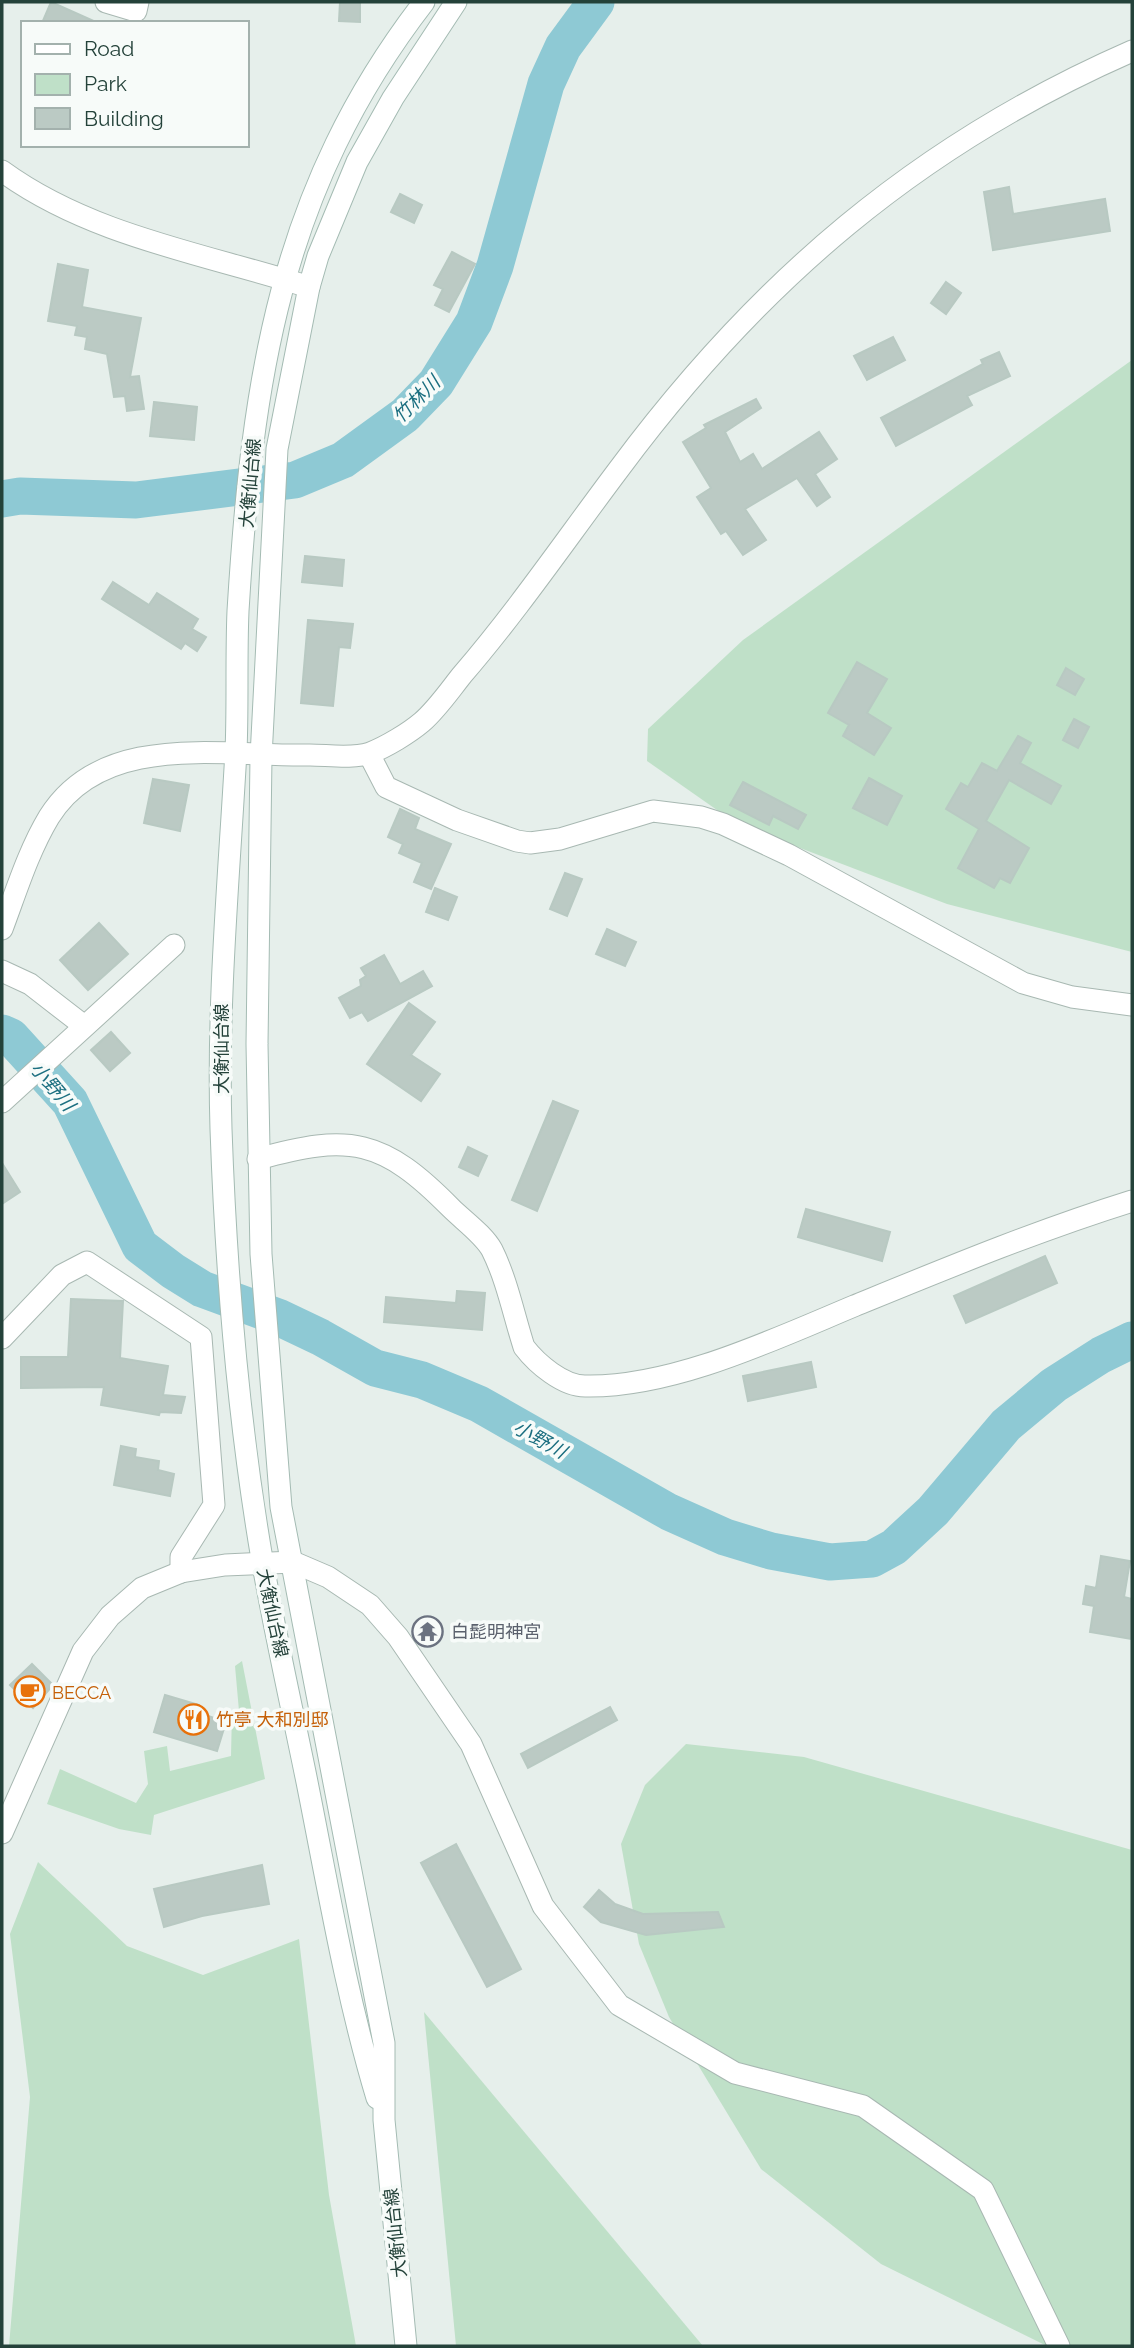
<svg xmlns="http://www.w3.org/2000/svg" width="1134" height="2348" font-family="Raleway,'Noto Sans JP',sans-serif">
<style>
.green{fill:#bfe0c8}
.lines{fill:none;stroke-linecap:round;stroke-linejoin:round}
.river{stroke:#8ec9d4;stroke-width:37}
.building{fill:#bbcac4;stroke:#b8c9c2;stroke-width:2}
.minor-casing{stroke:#a8b8b2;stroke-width:23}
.tertiary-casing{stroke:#a8b8b2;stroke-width:23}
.secondary-casing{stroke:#a4bbb3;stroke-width:23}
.minor{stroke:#fff;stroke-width:21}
.tertiary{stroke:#fff;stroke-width:21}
.secondary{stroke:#fff;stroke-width:21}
.labels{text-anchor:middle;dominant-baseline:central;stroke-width:7;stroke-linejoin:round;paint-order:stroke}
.street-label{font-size:18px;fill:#24423a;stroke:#f7fbf9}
.worship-label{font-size:18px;fill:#5b616d;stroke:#f7fbf9;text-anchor:start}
.food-label{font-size:18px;fill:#c56008;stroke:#f7fbf9;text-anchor:start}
.water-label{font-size:19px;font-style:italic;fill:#1c6f80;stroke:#f7fbf9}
</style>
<rect width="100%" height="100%" fill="#e6efeb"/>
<g class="green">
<polygon points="1132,360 1132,952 947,904 737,824 647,761 648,729 743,640"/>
<polygon points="242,1661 265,1779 154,1815 151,1835 119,1829 47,1804 60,1769 136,1803 148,1784 144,1751 167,1746 170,1771 231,1756 232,1711 239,1711 235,1666"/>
<polygon points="686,1744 804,1757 1132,1850 1132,2346 1047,2346 881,2264 761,2169 669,2017 639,1944 621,1844 645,1785"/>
<polygon points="38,1862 127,1946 203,1975 299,1939 329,2195 356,2346 9,2346 30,2097 10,1934"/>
<polygon points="424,2012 703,2346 456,2346"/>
</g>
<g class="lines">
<g class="river">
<polyline points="2,499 20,496 136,500 295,480 343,460 405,415 436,383 474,322 495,266 546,84 563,47 596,2"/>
<polyline points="2,1033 11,1037 70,1102 140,1246 173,1271 202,1289 278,1317 320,1337 375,1368 422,1380 479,1404 669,1512 725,1537 771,1551 830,1562 872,1559 894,1547 933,1511 1006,1425 1054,1385 1101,1355 1132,1340"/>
</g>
</g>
<g class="building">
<polygon points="51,2 98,23 42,23"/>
<polygon points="340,2 360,2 360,22 339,21"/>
<polygon points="1009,187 1013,214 1105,199 1110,231 993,250 984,192"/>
<polygon points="400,194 422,205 414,223 391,212"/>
<polygon points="452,252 475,264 449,312 435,305 443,289 434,285"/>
<polygon points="58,264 88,270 82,307 141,318 130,377 139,376 144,409 127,411 125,396 114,397 107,354 85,349 87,337 75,335 77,326 48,321"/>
<polygon points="946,282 961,293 946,314 931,303"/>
<polygon points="893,337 905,360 867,380 854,356"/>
<polygon points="999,352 1010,376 967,396 972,405 896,446 881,418 983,364 981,360"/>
<polygon points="756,399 761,408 725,432 740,462 753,454 762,469 819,432 837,459 815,474 830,497 817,506 797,478 745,509 766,540 743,555 726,531 721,534 697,497 711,488 683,442 706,428 704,425"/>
<polygon points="154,402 197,407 194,440 150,436"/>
<polygon points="305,556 344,560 342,586 302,582"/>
<polygon points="113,582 149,605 157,593 198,619 192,629 206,637 197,651 185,643 181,649 102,599"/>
<polygon points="308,620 353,624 350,648 339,647 333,706 301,703"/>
<polygon points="857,662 887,679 867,713 891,728 874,755 843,736 849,725 828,713"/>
<polygon points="1066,668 1084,679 1075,695 1057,685"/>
<polygon points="1074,719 1089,727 1078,748 1063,740"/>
<polygon points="1018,736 1031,743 1020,763 1061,786 1051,804 1009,780 986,821 1029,848 1010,883 1000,878 994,888 958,868 979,829 946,809 961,783 968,787 982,763 997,771"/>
<polygon points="869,778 902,796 887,825 853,808"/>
<polygon points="153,779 189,785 180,831 144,823"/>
<polygon points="743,782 806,815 798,829 773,816 769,825 730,805"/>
<polygon points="400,809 419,818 415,829 451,844 431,889 414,882 422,863 399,853 403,844 388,837"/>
<polygon points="565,873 582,879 567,916 550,909"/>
<polygon points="435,888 457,897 448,920 426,912"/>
<polygon points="99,923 128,954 88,990 60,960"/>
<polygon points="607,929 636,942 625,966 596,954"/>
<polygon points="384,955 400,984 423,971 432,986 368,1021 362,1012 350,1018 339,998 361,986 360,980 366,976 361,968"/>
<polygon points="409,1003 435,1022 411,1055 440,1074 421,1101 367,1064"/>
<polygon points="111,1032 130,1053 110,1071 91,1050"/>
<polygon points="553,1101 578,1111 537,1211 512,1200"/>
<polygon points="468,1147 487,1156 478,1176 459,1167"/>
<polygon points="2,1163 20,1192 2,1204"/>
<polygon points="806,1209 890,1232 882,1261 798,1237"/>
<polygon points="1045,1256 1057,1283 966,1323 954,1296"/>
<polygon points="457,1291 485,1293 482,1330 384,1322 386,1297 456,1303"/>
<polygon points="71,1299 123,1301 120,1358 168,1366 163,1395 185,1397 181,1413 160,1412 159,1415 101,1405 104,1387 21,1388 21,1357 68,1357"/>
<polygon points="811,1362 816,1387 748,1401 743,1376"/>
<polygon points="121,1446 136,1449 135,1457 159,1461 158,1470 174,1474 170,1496 114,1485"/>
<polygon points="1101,1556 1130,1561 1124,1597 1132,1599 1132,1639 1090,1632 1094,1606 1083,1604 1086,1586 1096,1588"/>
<polygon points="32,1664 53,1685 33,1708 10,1685"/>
<polygon points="165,1695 199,1705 199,1713 226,1722 217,1751 154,1732"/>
<polygon points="610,1707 617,1720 528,1768 521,1754"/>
<polygon points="456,1844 521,1969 487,1987 421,1863"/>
<polygon points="262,1865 269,1904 202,1916 164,1927 154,1889"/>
<polygon points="599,1890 615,1904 643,1914 718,1912 724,1927 646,1935 601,1922 584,1907"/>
</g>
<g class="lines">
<defs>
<g id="minor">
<polyline points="106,2 136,11 138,2"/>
<polyline points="369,754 386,787 457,820 517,841 530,843 560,839 653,811 701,817 723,824 789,855 1023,983 1072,997 1132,1005"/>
<polyline points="2,971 30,984 83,1025"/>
<polyline points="2,1102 174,945"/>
<path d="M258 1159C350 1133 383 1139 451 1208 463 1220 484 1235 492 1250 507 1280 514 1316 524 1347 537 1364 563 1386 585 1386 672 1388 775 1339 854 1306 947 1268 1036 1231 1132 1201"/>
<polyline points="2,1338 62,1275 87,1262 201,1337 214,1505 181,1557 181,1572"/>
<polyline points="2,1833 83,1651 110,1616 142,1588 181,1572 225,1565 293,1562 328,1577 370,1605 398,1637 471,1744 543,1906 619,2005 735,2073 863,2106 983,2190 1059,2346"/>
</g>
<g id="tertiary">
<path d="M2 171C91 236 206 254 309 287"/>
<path d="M2 929C16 892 28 852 49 817 103 730 224 757 310 755 327 755 354 759 370 753 386 747 409 733 422 722 437 709 450 690 462 675 518 610 567 538 619 469 758 282 917 145 1132 51"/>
</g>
<g id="secondary">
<path d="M377 2098C346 1995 328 1887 307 1782 292 1708 275 1634 262 1559 238 1418 226 1272 221 1129 217 1003 229 877 236 751 238 705 236 658 238 611 252 381 279 190 424 2"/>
<polyline points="406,2346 384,2120 384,2043 281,1507 261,1254 257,1044 261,757 277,449 309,287 318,256 357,162 393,98 456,2"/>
</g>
</defs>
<use href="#minor" class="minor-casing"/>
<use href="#tertiary" class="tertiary-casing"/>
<use href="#secondary" class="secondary-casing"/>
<use href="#minor" class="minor"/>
<use href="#tertiary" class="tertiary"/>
<use href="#secondary" class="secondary"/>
</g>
<defs>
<symbol id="temple-ring" viewBox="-11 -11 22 22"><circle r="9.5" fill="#f7fbf9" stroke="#6b7280" stroke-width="1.5"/><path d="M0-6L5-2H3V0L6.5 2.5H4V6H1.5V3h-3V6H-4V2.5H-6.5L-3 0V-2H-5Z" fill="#6b7280"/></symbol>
<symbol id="cafe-ring" viewBox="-11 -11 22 22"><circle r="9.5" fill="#f7fbf9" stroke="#e8710a" stroke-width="1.5"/><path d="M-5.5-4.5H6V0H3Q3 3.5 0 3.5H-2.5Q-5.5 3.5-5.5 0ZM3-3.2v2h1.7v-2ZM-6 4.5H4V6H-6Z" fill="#e8710a"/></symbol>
<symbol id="restaurant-ring" viewBox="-11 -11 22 22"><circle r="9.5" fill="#f7fbf9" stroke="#e8710a" stroke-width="1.5"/><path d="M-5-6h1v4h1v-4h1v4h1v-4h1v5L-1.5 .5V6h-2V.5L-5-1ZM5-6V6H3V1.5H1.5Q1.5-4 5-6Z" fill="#e8710a"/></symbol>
</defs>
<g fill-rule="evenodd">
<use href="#temple-ring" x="410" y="1614" width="35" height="35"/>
<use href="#cafe-ring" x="12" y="1674" width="35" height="35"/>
<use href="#restaurant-ring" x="176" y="1702" width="35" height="35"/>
</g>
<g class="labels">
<g class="street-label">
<text transform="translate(250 483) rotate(-85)">大衡仙台線</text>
<text transform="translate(221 1049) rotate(-90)">大衡仙台線</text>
<text transform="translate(273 1613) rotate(78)">大衡仙台線</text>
<text transform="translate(395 2233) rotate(-96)">大衡仙台線</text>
</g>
<g class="worship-label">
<text x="451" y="1631">白髭明神宮</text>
</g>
<g class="food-label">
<text x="52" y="1692">BECCA</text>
<text x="216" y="1719">竹亭 大和別邸</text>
</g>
<g class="water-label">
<text transform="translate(416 399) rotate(-45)">竹林川</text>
<text transform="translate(53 1086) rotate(50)">小野川</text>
<text transform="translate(540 1439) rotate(29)">小野川</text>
</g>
</g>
<rect width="1134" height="2348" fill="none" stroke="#24423a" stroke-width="7"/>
<rect x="21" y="21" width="228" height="126" fill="#f7fbf9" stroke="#a3b1ad" stroke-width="2"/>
<rect x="35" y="44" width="35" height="10" fill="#ffffff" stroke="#a3b1ad" stroke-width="2"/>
<text x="84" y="56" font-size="21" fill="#24423a">Road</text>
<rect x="35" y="74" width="35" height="21" fill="#bfe0c8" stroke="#a3b1ad" stroke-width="2"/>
<text x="84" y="91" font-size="21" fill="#24423a">Park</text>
<rect x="35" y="108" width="35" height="21" fill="#bbcac4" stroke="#a3b1ad" stroke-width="2"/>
<text x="84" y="126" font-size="21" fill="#24423a">Building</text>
</svg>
